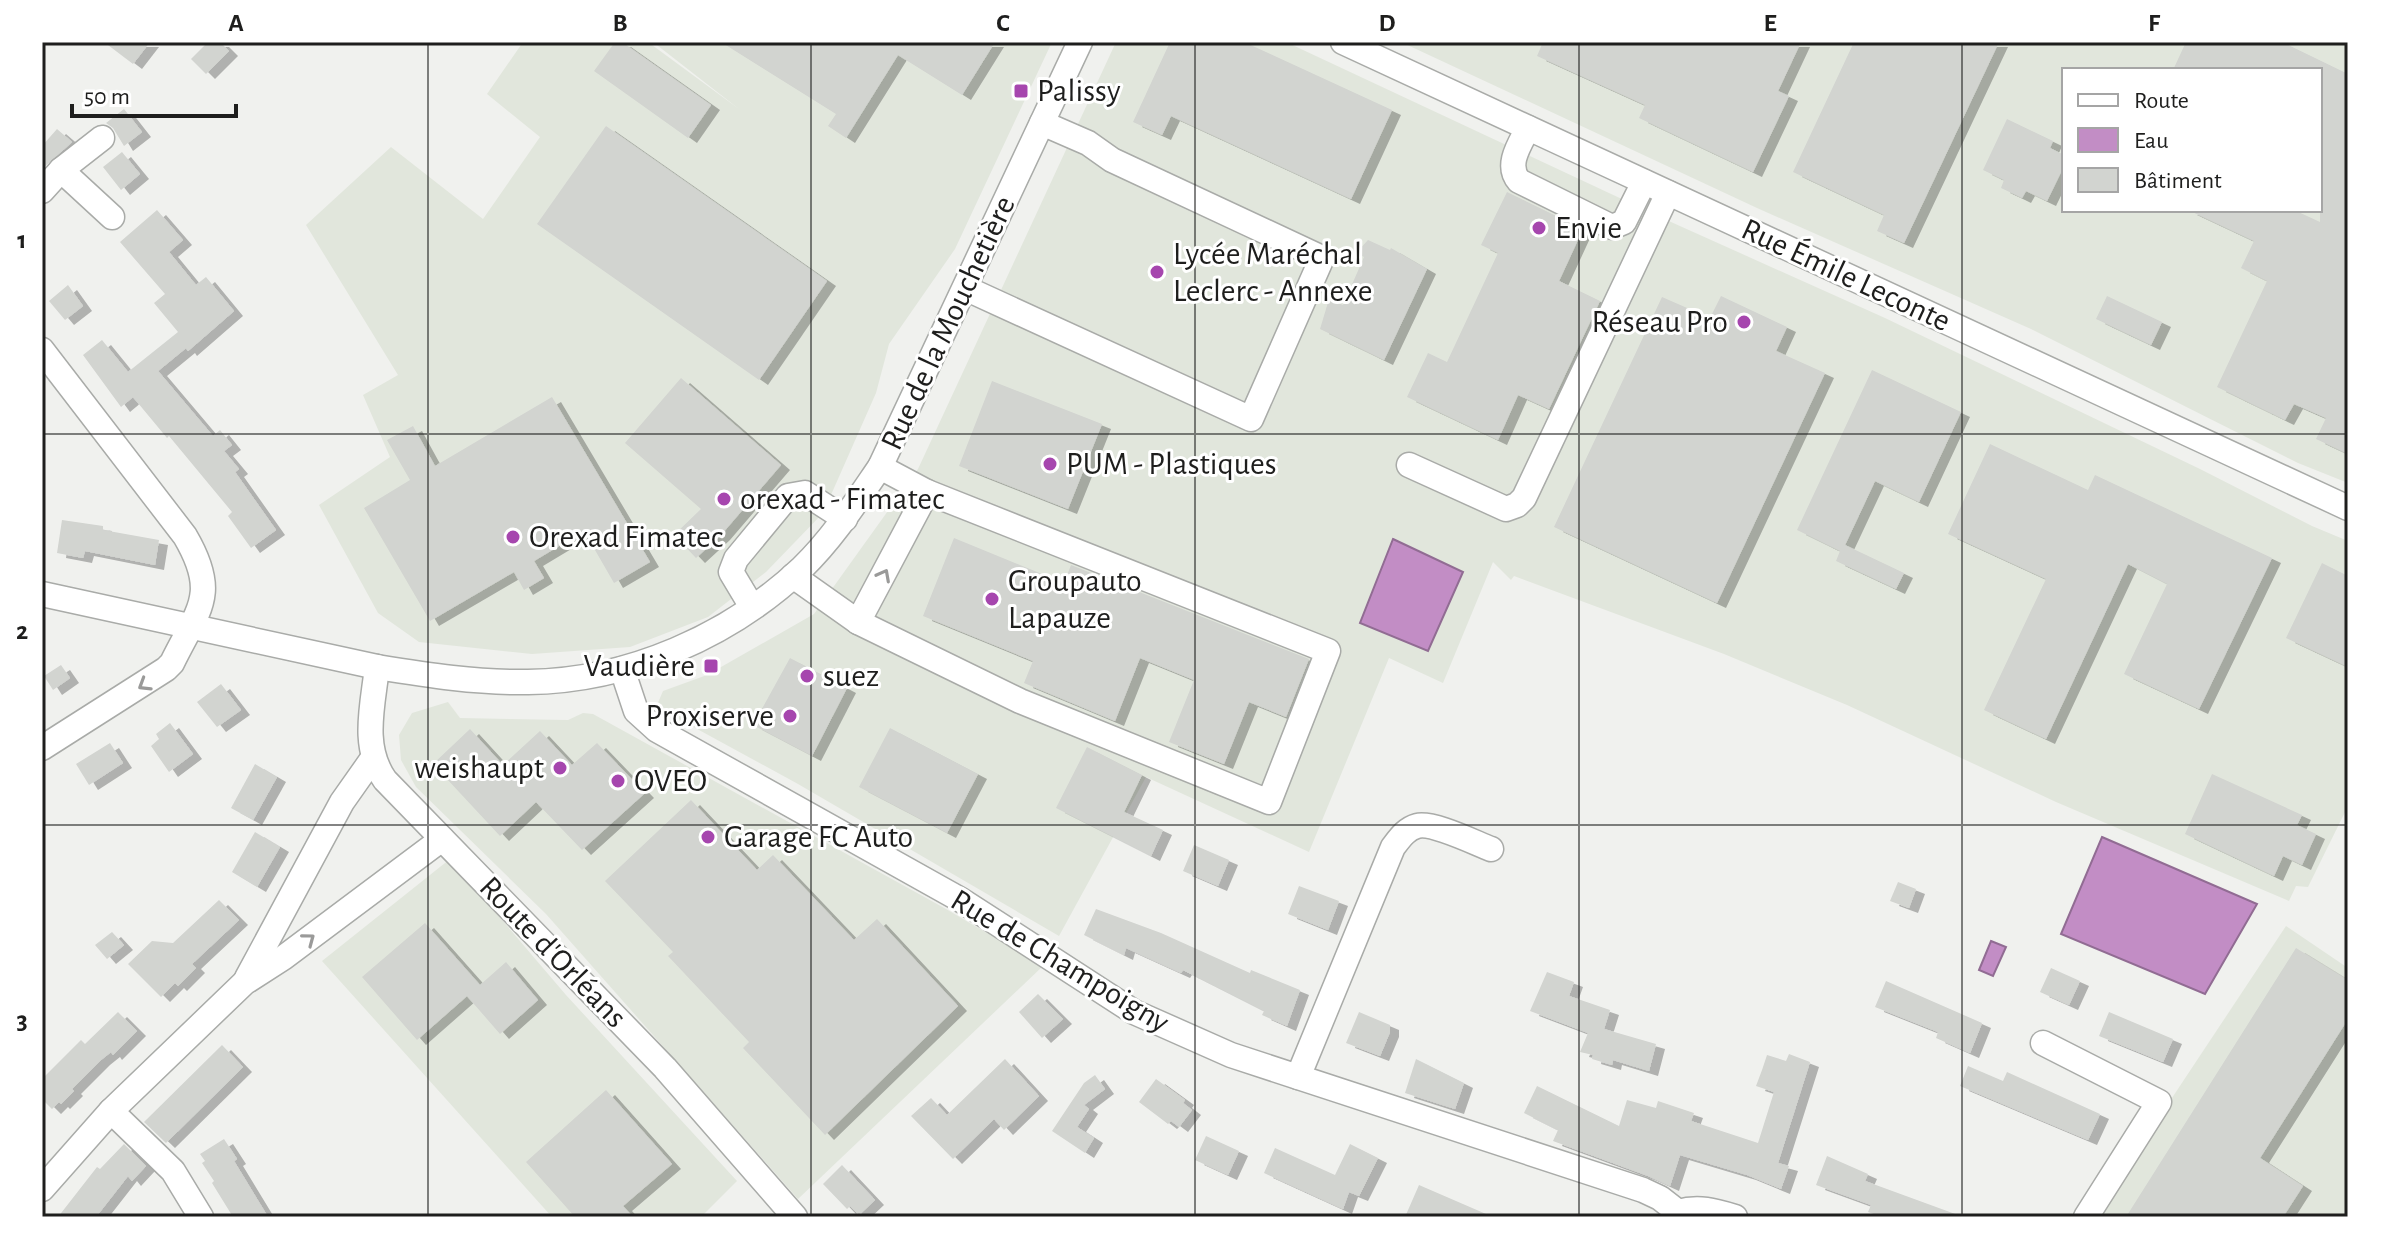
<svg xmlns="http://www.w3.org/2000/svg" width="2390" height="1259" font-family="'Alegreya Sans',sans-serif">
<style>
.built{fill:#e1e6dc;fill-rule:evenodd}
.water{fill:#c28dc5;stroke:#916c93;stroke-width:2}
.building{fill:#d2d4d0;filter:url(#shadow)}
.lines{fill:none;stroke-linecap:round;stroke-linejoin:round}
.minor-casing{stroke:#a9aba8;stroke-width:27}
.minor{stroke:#fff;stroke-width:24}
.oneway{stroke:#9a9a99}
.grid{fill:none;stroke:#1e1e1d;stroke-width:2;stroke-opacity:0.55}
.poi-dot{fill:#a646ae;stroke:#fff;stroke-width:3}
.labels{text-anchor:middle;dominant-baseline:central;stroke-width:6;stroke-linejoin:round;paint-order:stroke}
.poi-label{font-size:32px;fill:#1e1e1d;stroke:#fff;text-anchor:start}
.street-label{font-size:32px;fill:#1e1e1d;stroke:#fff}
.neatline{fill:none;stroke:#1e1e1d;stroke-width:3}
.grid-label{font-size:26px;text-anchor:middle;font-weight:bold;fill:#1e1e1d}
</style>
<defs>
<filter id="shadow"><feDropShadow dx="9" dy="5" stdDeviation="0" flood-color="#0004"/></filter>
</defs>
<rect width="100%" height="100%" fill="#f0f1ee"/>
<g class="built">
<polygon points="523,42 648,42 739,109 653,42 1052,42 955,249 889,344 876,393 823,513 766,572 708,617 630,647 532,654 419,642 378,613 319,505 390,457 363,395 398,375 306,225 391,147 483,219 540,137 487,94"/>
<polygon points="1116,42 1286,42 1671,222 1885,318 2200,469 2312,526 2348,541 2348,806 2308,887 2296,886 2289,901 2056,802 1847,705 1724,654 1514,576 1511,580 1493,562 1443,683 1389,658 1309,852 1146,777 1059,936 798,784 666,712 657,705 663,691 707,675 814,614 918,469"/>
<path d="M1401 42H2348V483L2298 463 2031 329 1757 208ZM2064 70H2320V210H2064Z"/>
<polygon points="448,702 460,718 568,720 583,713 593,714 946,909 1043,966 798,1199 546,914 416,787 401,760 399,735 412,713"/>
<polygon points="450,859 566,995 737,1181 701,1217 552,1217 322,961"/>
<polygon points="2286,926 2348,968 2348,1217 2093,1217"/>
</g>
<g class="water">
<polygon points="1393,539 1463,572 1428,651 1360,623"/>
<polygon points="2102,837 2257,904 2205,994 2061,934"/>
<polygon points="1991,941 2006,947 1993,976 1979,970"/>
</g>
<g class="building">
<polygon points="104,42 150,42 133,64"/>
<polygon points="208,42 220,42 229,51 206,74 191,59"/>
<polygon points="615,42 622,42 711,105 688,138 594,71"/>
<polygon points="721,42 995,42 962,95 898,55 846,138 828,126 836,114"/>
<polygon points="1170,42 1244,42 1392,110 1351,199 1171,116 1162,135 1133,122"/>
<polygon points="1543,42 1801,42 1778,91 1789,96 1753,172 1639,118 1645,105 1537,56"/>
<polygon points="1854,42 1999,42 1904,243 1877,231 1884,215 1793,172"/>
<polygon points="2186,42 2282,42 2348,74 2348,454 2316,439 2326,418 2294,404 2285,420 2217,387 2267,281 2241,268 2254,241 2188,210 2294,210 2320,222 2320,70 2173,70"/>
<polygon points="124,109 142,132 124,146 113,128 106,123"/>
<polygon points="2007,119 2053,141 2050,148 2064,155 2064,166 2047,201 2026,191 2022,198 2016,195 2001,188 2004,180 1983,170"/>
<polygon points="606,126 827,281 759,380 537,224"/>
<polygon points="57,129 72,142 42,169 42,146"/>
<polygon points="122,152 140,174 121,190 103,167"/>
<polygon points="1507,192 1583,229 1559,281 1600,301 1549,409 1518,395 1498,440 1407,397 1428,353 1447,362 1498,253 1481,245"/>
<polygon points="157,210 183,240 169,252 196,285 206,277 234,311 188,351 186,348 158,371 213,436 220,430 232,445 224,451 239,469 235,472 276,530 251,548 228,516 232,512 169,436 167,438 133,397 121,407 83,355 102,340 128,372 178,332 154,303 165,294 120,242"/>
<polygon points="1368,240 1390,250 1391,248 1427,269 1384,360 1320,329 1329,299 1343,305 1364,257 1356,253"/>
<polygon points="68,285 83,306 65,320 49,301"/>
<polygon points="1721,296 1787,327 1776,351 1825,373 1717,603 1554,527 1662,297 1710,318"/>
<polygon points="2107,296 2162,322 2151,345 2096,319"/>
<polygon points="1872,370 1961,412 1919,502 1875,481 1845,545 1904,573 1896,589 1836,561 1840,551 1797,530"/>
<polygon points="681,378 781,465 721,535 696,558 674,535 701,509 625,443"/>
<polygon points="992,381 1102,424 1068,509 959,466"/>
<polygon points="552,397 650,562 614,583 584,531 534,561 544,578 524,590 514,572 430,621 364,508 410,480 387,440 413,426 435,466"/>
<polygon points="1990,444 2088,490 2095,475 2272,558 2199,709 2124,674 2167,584 2128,564 2046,739 1984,710 2046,579 1948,534"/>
<polygon points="62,520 103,526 103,530 159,540 155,565 85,551 83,558 57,553"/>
<polygon points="954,538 1064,583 1071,565 1309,659 1286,717 1249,702 1224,764 1169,742 1194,680 1140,658 1115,721 1024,683 1033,661 923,616"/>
<polygon points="2322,563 2348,576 2348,667 2286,638"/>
<polygon points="790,658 847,688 812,756 753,725"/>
<polygon points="61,665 70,678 53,690 44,676"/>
<polygon points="221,684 241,710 217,727 197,702"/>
<polygon points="170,723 193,754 169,772 151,746 159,739 156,734"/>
<polygon points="890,728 978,774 947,833 859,787"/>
<polygon points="470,729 503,765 540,731 572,765 597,743 645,793 582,850 536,802 500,836 433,764"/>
<polygon points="110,743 123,763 89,785 76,764"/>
<polygon points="1087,747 1142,775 1124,812 1163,830 1151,856 1056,808"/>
<polygon points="255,764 277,777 253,820 231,808"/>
<polygon points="2212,774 2302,815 2297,825 2316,834 2302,865 2283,856 2274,876 2185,834"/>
<polygon points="691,800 757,870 773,855 854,940 877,919 958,1006 825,1135 743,1048 749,1042 668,956 673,952 605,881"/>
<polygon points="255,832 280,847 257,887 232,872"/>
<polygon points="1194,845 1229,860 1218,886 1183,871"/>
<polygon points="1898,882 1916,889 1909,908 1890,901"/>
<polygon points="1299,886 1339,901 1328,930 1288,914"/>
<polygon points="219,900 239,920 192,964 196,968 178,986 175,983 161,997 128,964 152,941 173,943"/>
<polygon points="1096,909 1161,933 1250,973 1251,970 1300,990 1287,1026 1262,1015 1264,1011 1183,970 1181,973 1126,948 1124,955 1084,935"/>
<polygon points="425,923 480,985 506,962 538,1000 500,1034 467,996 417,1040 362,977"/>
<polygon points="112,932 124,945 107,959 95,945"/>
<polygon points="2296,948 2348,980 2348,1019 2260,1158 2303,1186 2283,1217 2126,1217"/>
<polygon points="2051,968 2080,981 2069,1005 2040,992"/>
<polygon points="1547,972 1574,982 1569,996 1610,1010 1604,1029 1656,1044 1649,1071 1613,1060 1612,1065 1592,1059 1593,1055 1580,1052 1588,1033 1530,1011"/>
<polygon points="1886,981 1982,1023 1970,1053 1936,1038 1938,1032 1875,1007"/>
<polygon points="1038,994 1063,1019 1042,1038 1019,1012"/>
<polygon points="118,1012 137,1031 113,1055 111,1052 101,1060 72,1089 74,1091 61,1104 59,1102 52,1109 42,1099 42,1079 81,1040 85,1044"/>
<polygon points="1359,1012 1390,1025 1390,1032 1380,1056 1346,1043"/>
<polygon points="2109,1012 2173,1039 2163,1062 2099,1036"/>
<polygon points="222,1045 243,1067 166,1143 144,1122"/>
<polygon points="1789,1054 1810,1062 1778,1163 1789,1166 1781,1189 1747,1175 1680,1155 1670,1186 1648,1176 1553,1141 1558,1130 1524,1113 1537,1086 1619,1126 1627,1100 1656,1108 1658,1101 1694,1113 1691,1121 1758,1143 1774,1092 1756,1086 1762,1070 1767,1055 1786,1061"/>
<polygon points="1005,1059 1039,1096 1004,1130 994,1119 953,1159 911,1116 931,1098 947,1115"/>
<polygon points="1416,1059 1464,1083 1455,1109 1405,1093"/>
<polygon points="1968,1066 2003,1081 2007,1072 2100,1114 2088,1140 1960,1086"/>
<polygon points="1095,1075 1105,1089 1084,1105 1089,1109 1077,1127 1094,1138 1085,1153 1052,1131 1084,1083"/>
<polygon points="1156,1079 1185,1100 1183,1103 1192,1110 1179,1127 1171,1121 1168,1124 1139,1102"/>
<polygon points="606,1090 672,1164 623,1206 633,1217 575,1217 526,1162"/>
<polygon points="1206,1136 1239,1151 1228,1175 1195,1160"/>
<polygon points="224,1139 237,1159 234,1161 268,1217 233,1217 212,1183 214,1181 202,1163 205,1161 200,1154"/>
<polygon points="124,1144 146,1166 132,1181 128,1176 96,1217 58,1217 97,1167 100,1169"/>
<polygon points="1350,1144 1378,1158 1359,1196 1349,1192 1343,1209 1264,1173 1275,1148 1335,1175"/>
<polygon points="1827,1156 1868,1174 1865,1181 1958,1215 1958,1217 1882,1217 1868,1212 1871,1205 1816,1185"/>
<polygon points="842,1165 875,1200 859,1215 850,1206 847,1209 823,1184"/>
<polygon points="1419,1185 1493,1217 1405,1217"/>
</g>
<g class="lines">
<defs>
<g id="minor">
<polyline points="1343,42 2348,508"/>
<path d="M1528 128C1520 144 1505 165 1519 181L1612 227 1624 222 1644 182"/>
<polyline points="61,170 112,217"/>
<polyline points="42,191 61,170 102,138"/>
<polyline points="965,288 1251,419 1322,258 1112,160 1088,143 1042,123"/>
<path d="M42 350 185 536C219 594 199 608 172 663L166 669 42 748"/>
<polyline points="1409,465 1506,509 1517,505 1524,498 1668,193"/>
<polyline points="793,576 858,622 927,492 880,467"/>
<path d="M42 594 377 667C427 675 477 683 528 682 628 681 730 636 802 568 833 538 856 502 880 467L1080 42"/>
<polyline points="752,607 731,572 736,559 788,496 805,493 845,519"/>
<polyline points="858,622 1020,701 1269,802 1328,651 927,492"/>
<path d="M377 667C373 705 361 746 385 780L665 1068 795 1217"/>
<path d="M622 669 636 711 657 730 961 900 1134 1012 1231 1055 1643 1190 1660 1198 1678 1212C1699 1206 1715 1211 1735 1217"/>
<polyline points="247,978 342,802 373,758"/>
<polyline points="2043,1043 2159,1102 2086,1217"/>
<path d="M1298 1077 1393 847C1400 838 1406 829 1417 826 1433 822 1475 843 1491 849"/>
<polyline points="111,1111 173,1171 201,1217"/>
<polyline points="42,1189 111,1111 244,983 283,958 442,839"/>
</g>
</defs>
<use href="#minor" class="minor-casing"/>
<use href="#minor" class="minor"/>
</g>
<defs><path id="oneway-chevron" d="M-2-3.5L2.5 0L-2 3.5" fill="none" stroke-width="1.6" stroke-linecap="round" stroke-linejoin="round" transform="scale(2)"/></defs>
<g class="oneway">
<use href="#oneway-chevron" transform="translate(884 575) rotate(-62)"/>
<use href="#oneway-chevron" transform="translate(144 685) rotate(148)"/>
<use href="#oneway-chevron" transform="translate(309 939) rotate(-37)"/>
</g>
<path class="grid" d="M428 42V1217M811 42V1217M1195 42V1217M1579 42V1217M1962 42V1217M42 434H2348M42 825H2348"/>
<g class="poi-dot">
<rect x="1013" y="83" width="16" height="16" rx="4"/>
<circle cx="1539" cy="228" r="8"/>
<circle cx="1157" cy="272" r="8"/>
<circle cx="1744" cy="322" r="8"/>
<circle cx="1050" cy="464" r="8"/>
<circle cx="724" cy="499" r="8"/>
<circle cx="513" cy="537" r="8"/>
<circle cx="992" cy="599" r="8"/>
<rect x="703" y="658" width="16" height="16" rx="4"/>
<circle cx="807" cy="676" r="8"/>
<circle cx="790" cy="716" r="8"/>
<circle cx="560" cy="768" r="8"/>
<circle cx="618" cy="781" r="8"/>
<circle cx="708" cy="837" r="8"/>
</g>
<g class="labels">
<g class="poi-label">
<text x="1037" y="91">Palissy</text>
<text x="1555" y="228">Envie</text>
<text x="1173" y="254">Lycée Maréchal<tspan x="1173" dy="37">Leclerc - Annexe</tspan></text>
<text x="1728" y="322" text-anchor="end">Réseau Pro</text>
<text x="1066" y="464">PUM - Plastiques</text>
<text x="740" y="499">orexad - Fimatec</text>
<text x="529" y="537">Orexad Fimatec</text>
<text x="1008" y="581">Groupauto<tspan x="1008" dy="37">Lapauze</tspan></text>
<text x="695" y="666" text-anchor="end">Vaudière</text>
<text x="823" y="676">suez</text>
<text x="774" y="716" text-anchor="end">Proxiserve</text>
<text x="544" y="768" text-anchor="end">weishaupt</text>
<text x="634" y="781">OVEO</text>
<text x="724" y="837">Garage FC Auto</text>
</g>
<g class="street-label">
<text transform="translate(1846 275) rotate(25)">Rue Émile Leconte</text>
<text transform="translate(948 323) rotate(-65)">Rue de la Mouchetière</text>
<text transform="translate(553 952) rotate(46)">Route d'Orléans</text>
<text transform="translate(1060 961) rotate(31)">Rue de Champoigny</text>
</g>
</g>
<rect width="2390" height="1259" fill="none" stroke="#ffffff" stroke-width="88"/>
<rect x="2062" y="68" width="260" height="144" fill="#ffffff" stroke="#a5a5a5" stroke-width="2"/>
<rect x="2078" y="94" width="40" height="12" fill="#ffffff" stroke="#a5a5a5" stroke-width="2"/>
<text x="2134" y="108" font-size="24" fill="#1e1e1d">Route</text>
<rect x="2078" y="128" width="40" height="24" fill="#c28dc5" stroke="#a5a5a5" stroke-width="2"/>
<text x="2134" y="148" font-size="24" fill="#1e1e1d">Eau</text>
<rect x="2078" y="168" width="40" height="24" fill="#d2d4d0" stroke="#a5a5a5" stroke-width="2"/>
<text x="2134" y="188" font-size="24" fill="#1e1e1d">Bâtiment</text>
<path d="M72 104v12h164v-12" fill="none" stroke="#1e1e1d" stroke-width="4"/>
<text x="84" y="104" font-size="24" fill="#1e1e1d" stroke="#ffffff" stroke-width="6" paint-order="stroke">50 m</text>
<rect x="44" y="44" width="2302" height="1171" class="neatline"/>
<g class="grid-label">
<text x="236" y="31">A</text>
<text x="620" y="31">B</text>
<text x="1003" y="31">C</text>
<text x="1387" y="31">D</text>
<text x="1770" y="31">E</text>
<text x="2154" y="31">F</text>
<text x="22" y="248">1</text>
<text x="22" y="639">2</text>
<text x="22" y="1029">3</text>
</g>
</svg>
